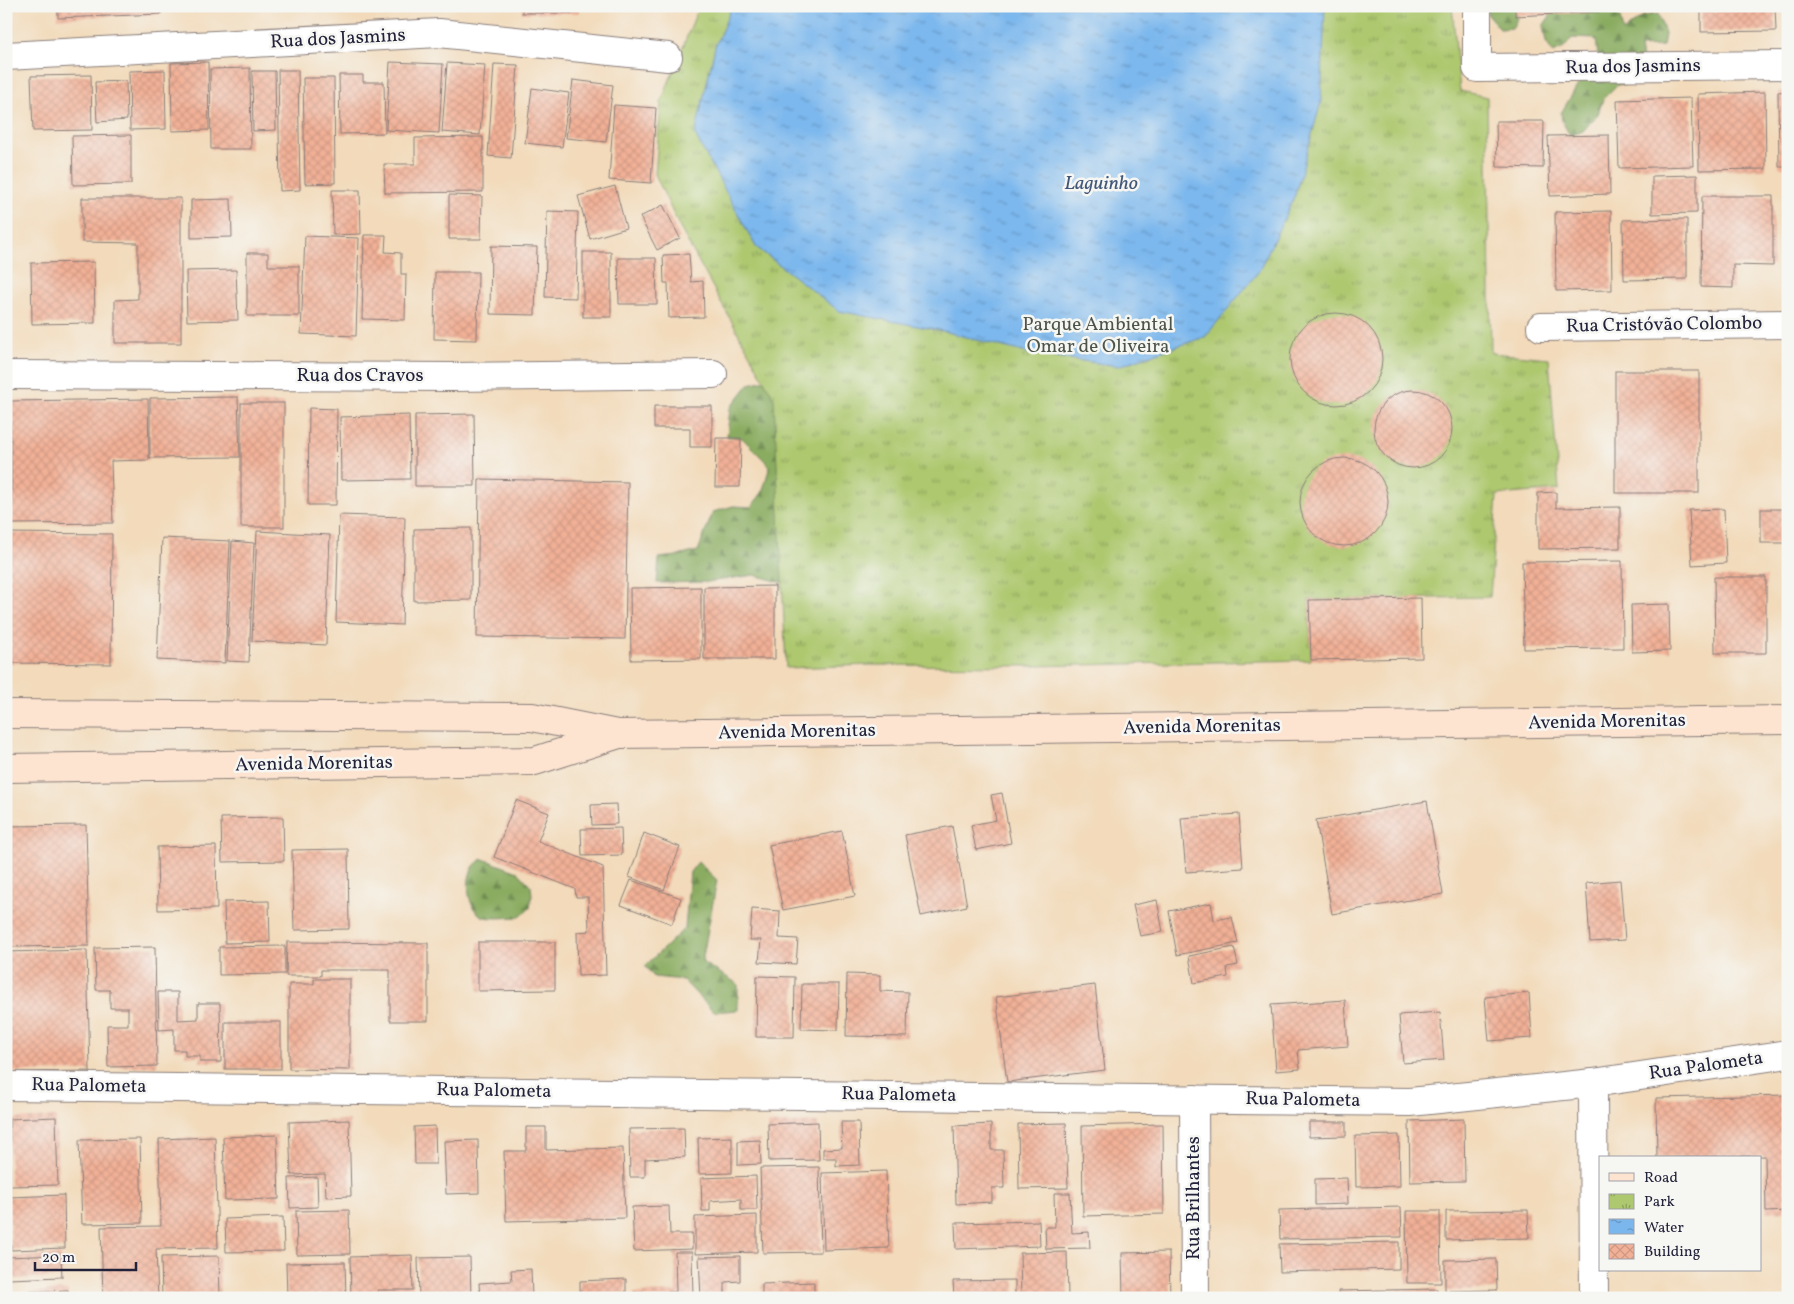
<svg xmlns="http://www.w3.org/2000/svg" width="1794" height="1304" font-family="Vollkorn,serif">
<style>
.forest{fill:url(#forest-firs);stroke:#56674e}
.park{fill:url(#park-tufts);stroke:#687554}
.water{fill:url(#water-ripples);stroke:#4e6c94}
.building{fill:url(#building-cross-hatch)}
.lines{fill:none;stroke-linecap:round;stroke-linejoin:round}
.street-casing{stroke:#8a7e7a;stroke-width:30}
.secondary-casing{stroke:#8a7e7a;stroke-width:30}
.street{stroke:#fff;stroke-width:28}
.secondary{stroke:#fde4d1;stroke-width:28}
.labels{text-anchor:middle;dominant-baseline:central;stroke-width:5;stroke-linejoin:round;paint-order:stroke}
.street-label{font-size:19px;fill:#22223b;stroke:#f6f6f2}
.park-label{font-size:19px;fill:#4c544a;stroke:#f6f6f2}
.water-label{font-size:20px;font-style:italic;fill:#415679;stroke:#f6f6f2}
</style>
<defs>
<pattern id="forest-firs" width="22" height="20" patternUnits="userSpaceOnUse" patternTransform="scale(1.25)"><rect width="22" height="20" fill="#8aac61"/><path d="M5 1l3.5 6h-7zM16 11l3.5 6h-7z" fill="#708c51"/></pattern>
<pattern id="park-tufts" width="24" height="20" patternUnits="userSpaceOnUse" patternTransform="scale(1.25)"><rect width="24" height="20" fill="#adc86e"/><path d="M3 7l-1-3M5 7V3M7 7l1-3M15 17l-1-3M17 17v-4M19 17l1-3" fill="none" stroke="#8ca25c"/></pattern>
<pattern id="water-ripples" width="26" height="14" patternUnits="userSpaceOnUse" patternTransform="scale(1.25)"><rect width="26" height="14" fill="#7bb7ed"/><path d="M2 4q2-2 4 0t4 0M15 11q2-2 4 0t4 0" fill="none" stroke="#6494c1"/></pattern>
<pattern id="building-cross-hatch" width="8" height="8" patternUnits="userSpaceOnUse" patternTransform="scale(1.25)"><rect width="8" height="8" fill="#f2b197"/><path d="M0 0l8 8M0 8l8-8" fill="none" stroke="#cf9883"/></pattern>
</defs>
<rect width="100%" height="100%" fill="#f6f6f2"/>
<filter id="ink" filterUnits="userSpaceOnUse"><feTurbulence type="fractalNoise" baseFrequency=".02" numOctaves="2"/><feDisplacementMap in="SourceGraphic" scale="10" xChannelSelector="R" yChannelSelector="G"/><feConvolveMatrix kernelMatrix="1 2 1 2 8 2 1 2 1" color-interpolation-filters="sRGB"/></filter>
<filter id="wash" filterUnits="userSpaceOnUse"><feTurbulence type="fractalNoise" baseFrequency=".0096" numOctaves="4" result="noise"/><feDisplacementMap in="SourceGraphic" scale="20" xChannelSelector="R" yChannelSelector="G"/><feGaussianBlur stdDeviation="1.12" result="paint"/><feColorMatrix in="noise" values="0 0 0 0 0 0 0 0 0 0 0 0 0 0 0 0 0 1.4 0 .05"/><feComposite in="paint" operator="in"/></filter>
<g filter="url(#wash)">
<rect width="100%" height="100%" fill="#f2daba"/>
<g class="forest">
<polygon points="1487,6 1522,6 1513,28 1500,29 1488,15"/>
<polygon points="1559,6 1611,6 1620,18 1623,32 1643,16 1658,14 1665,33 1663,46 1640,47 1642,60 1639,82 1617,85 1603,99 1598,114 1583,131 1570,136 1562,121 1561,113 1579,83 1589,75 1598,56 1596,39 1572,38 1564,48 1553,53 1546,42 1543,26 1556,7"/>
<polygon points="791,374 798,587 754,575 708,582 657,583 659,558 677,556 698,551 713,512 733,506 751,507 762,493 770,466 742,438 727,436 730,408 749,384"/>
<path d="M483 859 518 872 531 886 532 895 530 908 520 917C511 917 494 919 485 917 467 912 464 879 474 866 476 863 480 861 483 859Z"/>
<polygon points="698,862 717,880 702,962 738,984 738,1010 714,1012 683,980 654,977 645,966 685,928 690,872"/>
</g>
<polygon class="park" points="699,6 1452,6 1460,91 1487,97 1491,353 1549,358 1559,490 1497,495 1490,597 1309,600 1311,660 1031,666 871,665 786,668 774,398 679,226 655,174 661,102"/>
<polygon class="water" points="732,6 1325,6 1321,102 1295,195 1259,271 1205,337 1118,366 1027,353 943,331 839,311 756,247 695,135 715,47"/>
<g id="blocks">
<g class="building">
<polygon points="58,6 160,6 161,14 58,18"/>
<rect x="522" y="6" width="57" height="7"/>
<polygon points="1515,6 1599,6 1599,12 1515,16"/>
<polygon points="1701,6 1775,6 1776,31 1701,32"/>
<polygon points="208,62 209,130 172,131 171,63"/>
<polygon points="390,62 443,64 439,133 386,130"/>
<polygon points="447,63 485,65 480,135 442,132"/>
<polygon points="494,64 518,65 511,158 488,156"/>
<polygon points="250,68 251,149 211,149 210,69"/>
<polygon points="165,70 166,129 130,130 129,71"/>
<polygon points="278,70 298,70 300,190 280,191"/>
<polygon points="252,71 275,71 276,130 253,131"/>
<polygon points="91,75 92,130 33,131 31,76"/>
<polygon points="339,75 363,75 363,82 384,82 385,133 340,134"/>
<polygon points="303,78 334,78 335,183 305,184"/>
<polygon points="573,80 613,85 606,142 566,138"/>
<polygon points="126,81 127,120 97,122 95,82"/>
<polygon points="532,88 569,93 562,147 525,143"/>
<polygon points="1788,91 1788,167 1779,167 1778,92"/>
<polygon points="1765,92 1766,169 1699,170 1698,94"/>
<polygon points="1691,98 1693,166 1619,168 1617,100"/>
<polygon points="614,105 656,108 651,183 609,180"/>
<polygon points="1496,121 1544,121 1543,168 1497,167"/>
<polygon points="131,135 131,184 73,185 72,136"/>
<polygon points="1609,135 1610,194 1550,196 1548,136"/>
<polygon points="483,137 483,192 385,193 384,164 415,164 415,138"/>
<polygon points="1697,175 1697,213 1652,214 1652,176"/>
<polygon points="615,186 626,228 590,239 578,196"/>
<polygon points="332,190 360,190 361,234 333,235"/>
<polygon points="449,195 482,196 481,239 449,239"/>
<polygon points="1702,196 1773,196 1773,266 1733,265 1733,288 1701,287"/>
<polygon points="82,198 181,198 181,343 115,343 115,300 138,299 138,243 82,242"/>
<polygon points="231,199 232,237 191,238 191,200"/>
<polygon points="663,205 680,238 657,250 640,217"/>
<polygon points="547,211 578,212 576,298 545,297"/>
<polygon points="1611,211 1612,290 1556,291 1555,212"/>
<polygon points="1687,219 1687,279 1624,280 1623,220"/>
<polygon points="364,235 386,235 385,252 401,253 401,274 406,274 405,320 362,319"/>
<polygon points="305,236 359,238 356,336 301,334"/>
<polygon points="491,246 537,247 535,315 490,314"/>
<rect x="583" y="252" width="28" height="65"/>
<polygon points="247,253 268,253 268,266 299,266 299,316 247,316"/>
<polygon points="689,254 691,282 703,281 704,317 669,318 668,283 664,283 663,255"/>
<polygon points="618,258 656,258 657,304 619,304"/>
<polygon points="94,262 95,323 32,324 31,263"/>
<polygon points="236,270 238,320 187,321 186,271"/>
<polygon points="435,272 478,272 477,340 434,339"/>
<circle cx="1336" cy="359" r="46"/>
<rect x="1615" y="371" width="84" height="122"/>
<circle cx="1413" cy="429" r="39"/>
<polygon points="238,397 240,457 150,458 150,398"/>
<polygon points="148,399 149,460 111,461 113,523 12,524 10,401"/>
<rect x="241" y="403" width="43" height="124"/>
<polygon points="654,406 712,406 712,447 690,447 690,428 654,428"/>
<polygon points="309,408 337,409 336,505 308,505"/>
<polygon points="474,414 475,486 415,486 415,415"/>
<polygon points="409,415 410,479 341,480 340,417"/>
<polygon points="716,438 741,438 740,487 715,487"/>
<circle cx="1344" cy="502" r="44"/>
<polygon points="479,479 628,482 625,639 477,637"/>
<polygon points="1556,492 1556,508 1620,507 1620,548 1538,549 1538,493"/>
<polygon points="1724,509 1726,563 1692,565 1689,510"/>
<rect x="1761" y="509" width="27" height="34"/>
<polygon points="339,515 405,517 402,625 336,622"/>
<polygon points="471,528 471,600 414,601 414,529"/>
<polygon points="257,531 330,535 326,645 252,641"/>
<polygon points="6,533 112,534 111,664 6,663"/>
<polygon points="162,538 230,541 225,663 157,660"/>
<polygon points="232,541 254,543 249,662 227,661"/>
<polygon points="1622,561 1623,648 1524,649 1522,562"/>
<polygon points="1714,577 1766,577 1766,653 1715,653"/>
<polygon points="775,586 775,659 704,659 704,587"/>
<polygon points="701,587 701,659 631,660 630,588"/>
<polygon points="1421,598 1422,658 1311,660 1309,600"/>
<polygon points="1669,604 1670,651 1632,652 1631,605"/>
<polygon points="1002,793 1011,843 976,850 971,825 996,820 991,795"/>
<polygon points="516,800 549,813 538,841 603,867 606,975 578,976 577,932 589,931 588,897 576,897 575,889 494,857"/>
<polygon points="1427,801 1443,894 1332,914 1316,820"/>
<polygon points="616,804 617,824 592,825 591,805"/>
<polygon points="1239,814 1243,868 1186,872 1181,818"/>
<polygon points="283,817 284,861 222,862 221,818"/>
<polygon points="86,825 89,946 6,947 6,826"/>
<polygon points="952,826 967,906 921,916 905,835"/>
<polygon points="621,828 622,855 582,856 581,829"/>
<polygon points="842,831 855,896 783,910 769,845"/>
<polygon points="644,833 680,847 664,890 629,877"/>
<polygon points="216,846 217,909 158,910 157,847"/>
<polygon points="348,849 349,929 294,930 292,850"/>
<polygon points="631,880 681,898 672,924 621,905"/>
<polygon points="1620,880 1625,940 1590,942 1586,883"/>
<polygon points="1157,900 1163,932 1140,936 1133,905"/>
<polygon points="269,901 270,942 225,943 224,902"/>
<polygon points="1211,903 1214,920 1232,917 1238,943 1177,955 1169,911"/>
<polygon points="752,909 780,911 779,938 798,939 796,964 759,962 761,940 750,940"/>
<polygon points="287,942 428,943 428,1021 390,1021 390,970 321,970 321,976 286,976"/>
<polygon points="478,942 555,942 555,990 478,991"/>
<polygon points="285,946 285,974 219,975 219,947"/>
<polygon points="155,947 157,1066 108,1067 107,1025 128,1025 128,1008 110,1008 110,990 96,990 95,948"/>
<polygon points="1234,947 1238,965 1227,967 1228,977 1194,983 1189,956"/>
<polygon points="87,950 90,1071 6,1072 6,952"/>
<polygon points="847,974 880,975 880,991 908,992 907,1037 846,1036"/>
<polygon points="757,976 795,977 794,1037 756,1037"/>
<polygon points="314,979 350,979 350,1070 289,1069 289,984 314,984"/>
<polygon points="802,984 839,984 838,1030 801,1029"/>
<polygon points="1095,985 1105,1070 1007,1082 996,997"/>
<polygon points="158,992 178,992 178,1020 198,1019 198,1003 220,1003 221,1062 200,1062 200,1056 185,1056 185,1050 174,1050 174,1029 159,1030"/>
<polygon points="1529,993 1532,1038 1489,1041 1485,997"/>
<polygon points="1345,1000 1348,1046 1298,1050 1300,1069 1276,1071 1271,1005"/>
<polygon points="1440,1012 1444,1060 1403,1063 1399,1015"/>
<rect x="225" y="1022" width="56" height="47"/>
<polygon points="1788,1095 1788,1211 1766,1212 1765,1156 1657,1158 1656,1098"/>
<polygon points="56,1117 58,1185 10,1186 9,1119"/>
<polygon points="1464,1119 1465,1181 1410,1182 1409,1121"/>
<polygon points="349,1120 351,1196 326,1197 325,1174 291,1175 289,1122"/>
<polygon points="818,1122 819,1160 769,1161 768,1124"/>
<polygon points="841,1122 859,1122 860,1165 836,1166 836,1158 823,1158 823,1149 842,1148"/>
<polygon points="1309,1122 1346,1122 1346,1136 1309,1137"/>
<polygon points="1066,1123 1068,1188 1019,1189 1018,1124"/>
<polygon points="991,1124 991,1150 1003,1150 1004,1188 992,1188 992,1202 956,1204 954,1126"/>
<polygon points="1163,1124 1164,1214 1083,1216 1082,1126"/>
<polygon points="435,1126 436,1164 415,1164 414,1127"/>
<polygon points="526,1127 546,1127 546,1150 623,1148 625,1218 506,1221 504,1151 526,1151"/>
<polygon points="684,1128 685,1157 645,1159 645,1177 630,1177 629,1129"/>
<polygon points="277,1135 279,1199 225,1200 223,1137"/>
<polygon points="1399,1135 1400,1186 1356,1187 1355,1136"/>
<polygon points="215,1137 218,1248 156,1249 158,1298 103,1298 101,1227 161,1226 159,1139"/>
<polygon points="732,1137 732,1173 699,1174 698,1138"/>
<polygon points="140,1139 142,1223 82,1224 79,1140"/>
<polygon points="478,1140 479,1193 446,1194 444,1141"/>
<polygon points="760,1140 761,1164 738,1165 738,1141"/>
<polygon points="819,1167 821,1252 763,1253 760,1168"/>
<polygon points="886,1171 889,1248 824,1250 822,1173"/>
<polygon points="756,1176 757,1210 741,1210 741,1199 710,1201 710,1211 702,1211 701,1178"/>
<polygon points="317,1177 318,1207 290,1208 289,1178"/>
<polygon points="1347,1178 1348,1204 1315,1205 1315,1179"/>
<polygon points="1054,1193 1070,1193 1072,1233 1089,1232 1090,1248 1046,1249 1045,1227 1055,1227"/>
<polygon points="64,1195 65,1248 11,1250 9,1197"/>
<polygon points="669,1206 670,1234 692,1234 692,1249 634,1251 632,1207"/>
<polygon points="1401,1207 1402,1237 1280,1239 1279,1210"/>
<polygon points="349,1210 350,1254 297,1255 296,1211"/>
<polygon points="1528,1210 1529,1238 1446,1240 1446,1211"/>
<polygon points="1406,1211 1440,1211 1441,1283 1407,1283"/>
<polygon points="757,1215 757,1252 695,1254 695,1217"/>
<polygon points="283,1217 284,1251 226,1252 225,1219"/>
<polygon points="1039,1221 1040,1246 956,1249 955,1223"/>
<polygon points="1399,1242 1399,1269 1280,1272 1279,1244"/>
<polygon points="675,1252 692,1252 693,1298 634,1298 634,1293 676,1292"/>
<polygon points="1067,1252 1068,1298 1021,1298 1020,1253"/>
<polygon points="1169,1252 1170,1298 1123,1298 1122,1253"/>
<polygon points="61,1255 62,1277 8,1279 7,1257"/>
<polygon points="412,1255 413,1290 378,1290 378,1298 351,1298 350,1257"/>
<polygon points="219,1256 220,1298 162,1298 161,1257"/>
<polygon points="740,1256 740,1281 725,1282 725,1298 701,1298 699,1257"/>
<polygon points="470,1257 471,1298 419,1298 418,1258"/>
<polygon points="1496,1259 1497,1290 1445,1291 1445,1260"/>
<polygon points="345,1262 346,1298 287,1298 286,1263"/>
<polygon points="531,1269 532,1298 526,1298 526,1295 516,1295 517,1298 480,1298 479,1283 512,1281 511,1270"/>
<polygon points="626,1279 626,1298 580,1298 580,1281"/>
<polygon points="1015,1280 1015,1298 954,1298 953,1281"/>
<polygon points="814,1282 814,1298 762,1298 762,1284"/>
<polygon points="1437,1289 1437,1298 1339,1298 1338,1291"/>
<polygon points="68,1290 68,1298 29,1298 29,1292"/>
<polygon points="861,1294 861,1298 819,1298 819,1296"/>
</g>
</g>
</g>
<g filter="url(#ink)">
<use href="#blocks" fill-opacity="0" stroke="#8a7e7a" stroke-width="1"/>
<g class="lines">
<defs>
<g id="street">
<polyline points="1477,6 1477,68 1788,65"/>
<polyline points="6,56 439,33 668,57"/>
<polyline points="1541,327 1788,324"/>
<polyline points="6,375 452,377 713,374"/>
<polyline points="1593,1083 1594,1298"/>
<polyline points="6,1086 1410,1102 1593,1083 1788,1054"/>
<polyline points="1194,1099 1195,1298"/>
</g>
<g id="secondary">
<polyline points="6,714 532,717 617,734 1788,720"/>
<polyline points="6,768 535,761 616,735"/>
</g>
</defs>
<use href="#street" class="street-casing"/>
<use href="#secondary" class="secondary-casing"/>
<use href="#street" class="street"/>
<use href="#secondary" class="secondary"/>
</g>
</g>
<g class="labels">
<g class="street-label">
<text transform="translate(338 39) rotate(-3)">Rua dos Jasmins</text>
<text transform="translate(1633 67) rotate(-1)">Rua dos Jasmins</text>
<text transform="translate(1664 325) rotate(-1)">Rua Cristóvão Colombo</text>
<text x="360" y="376">Rua dos Cravos</text>
<text transform="translate(1607 722) rotate(-1)">Avenida Morenitas</text>
<text transform="translate(1202 727) rotate(-1)">Avenida Morenitas</text>
<text transform="translate(797 732) rotate(-1)">Avenida Morenitas</text>
<text transform="translate(314 764) rotate(-1)">Avenida Morenitas</text>
<text transform="translate(1706 1066) rotate(-8)">Rua Palometa</text>
<text transform="translate(89 1086) rotate(1)">Rua Palometa</text>
<text transform="translate(494 1091) rotate(1)">Rua Palometa</text>
<text transform="translate(899 1095) rotate(1)">Rua Palometa</text>
<text transform="translate(1303 1100) rotate(1)">Rua Palometa</text>
<text transform="translate(1194 1198) rotate(-90)">Rua Brilhantes</text>
</g>
<g class="park-label">
<text x="1098" y="325">Parque Ambiental<tspan x="1098" dy="22">Omar de Oliveira</tspan></text>
</g>
<g class="water-label">
<text x="1101" y="184">Laguinho</text>
</g>
</g>
<rect width="1794" height="1304" fill="none" stroke="#f6f6f2" stroke-width="25"/>
<rect x="1599" y="1156" width="162" height="115" fill="#f6f6f2" stroke="#a1a1a9"/>
<rect x="1609" y="1173" width="25" height="8" fill="#fde4d1" stroke="#a1a1a9"/>
<text x="1644" y="1182" font-size="15" fill="#22223b">Road</text>
<rect x="1609" y="1194" width="25" height="15" fill="url(#park-tufts)" stroke="#a1a1a9"/>
<text x="1644" y="1206" font-size="15" fill="#22223b">Park</text>
<rect x="1609" y="1219" width="25" height="15" fill="url(#water-ripples)" stroke="#a1a1a9"/>
<text x="1644" y="1232" font-size="15" fill="#22223b">Water</text>
<rect x="1609" y="1244" width="25" height="15" fill="url(#building-cross-hatch)" stroke="#a1a1a9"/>
<text x="1644" y="1256" font-size="15" fill="#22223b">Building</text>
<path d="M35 1262v8h101v-8" fill="none" stroke="#22223b" stroke-width="2.5"/>
<text x="42" y="1262" font-size="15" fill="#22223b" stroke="#f6f6f2" stroke-width="4" paint-order="stroke">20 m</text>
</svg>
